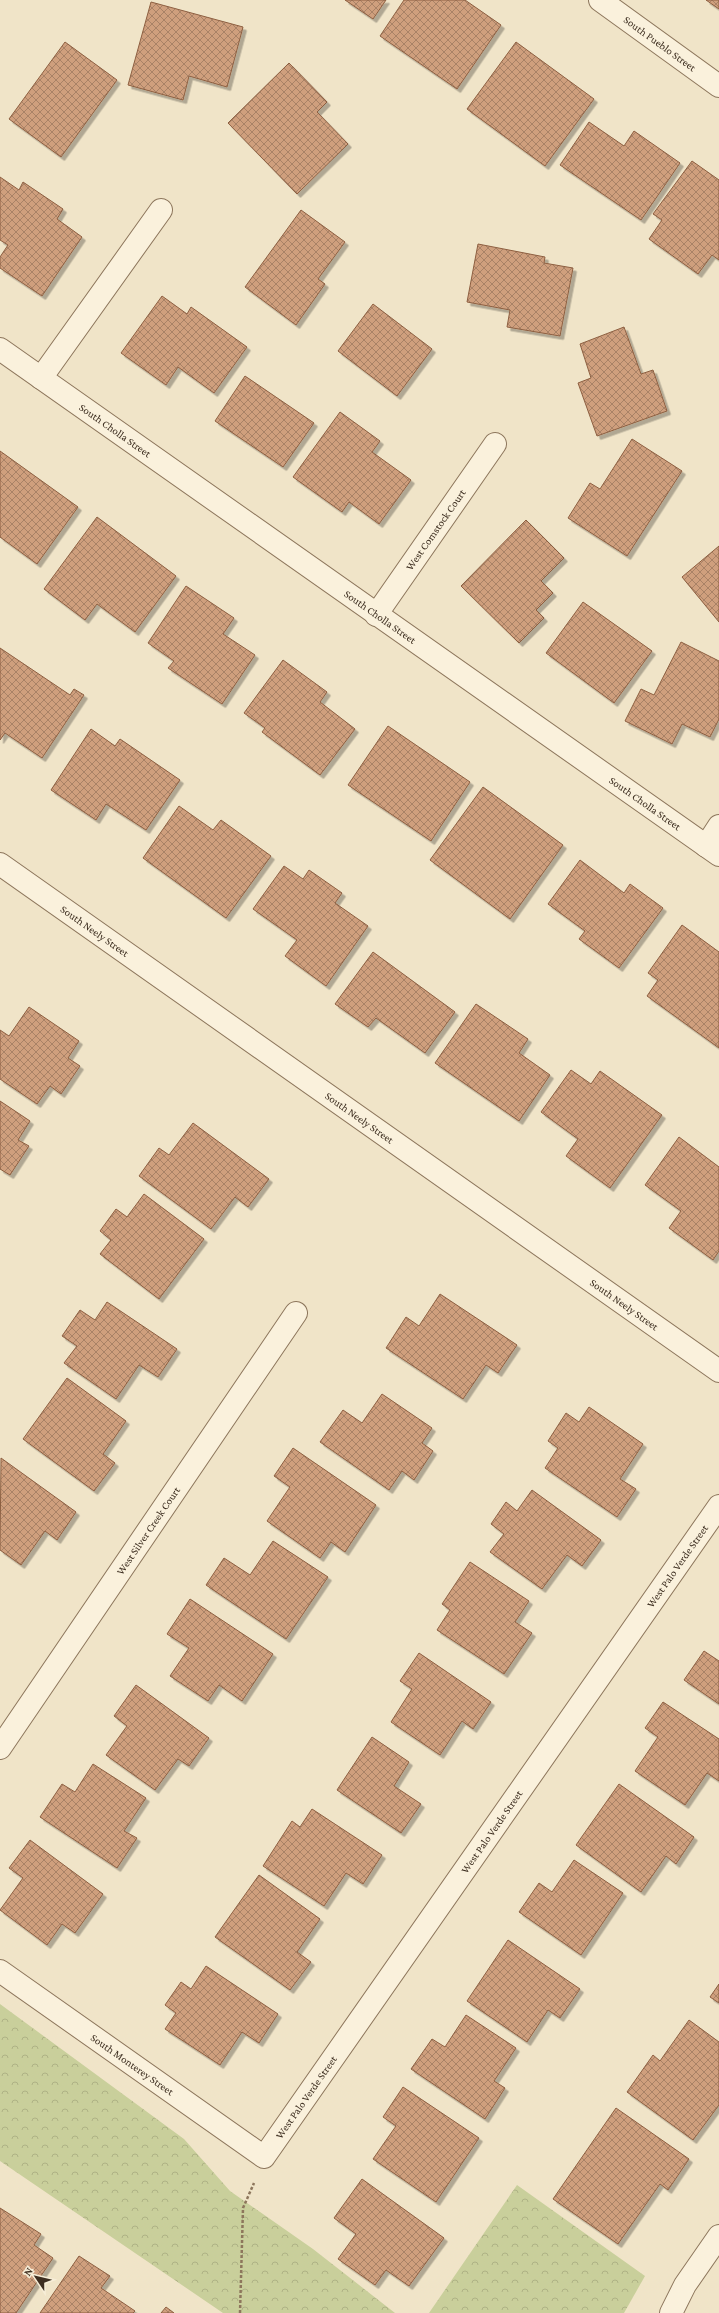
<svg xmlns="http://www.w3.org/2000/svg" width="719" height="2313" font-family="'Crimson Pro',serif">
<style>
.park{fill:url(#park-crowns)}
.building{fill:url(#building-cross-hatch);stroke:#8d5f41;filter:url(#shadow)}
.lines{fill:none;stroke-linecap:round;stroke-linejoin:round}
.minor-casing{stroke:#8d765c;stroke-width:24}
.tertiary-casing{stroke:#8d765c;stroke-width:24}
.path{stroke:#8d765c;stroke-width:2.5;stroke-dasharray:3 2;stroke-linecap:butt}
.minor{stroke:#faf1dc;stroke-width:22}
.tertiary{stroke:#faf1dc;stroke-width:22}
.labels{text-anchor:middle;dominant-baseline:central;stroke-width:4;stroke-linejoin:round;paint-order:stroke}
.street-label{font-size:11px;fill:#3d2e20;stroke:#f7eed8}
</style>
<defs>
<pattern id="park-crowns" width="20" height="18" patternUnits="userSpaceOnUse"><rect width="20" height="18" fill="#c9cf9b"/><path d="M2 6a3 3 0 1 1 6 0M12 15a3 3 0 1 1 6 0" fill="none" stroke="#aeb285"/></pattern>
<pattern id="building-cross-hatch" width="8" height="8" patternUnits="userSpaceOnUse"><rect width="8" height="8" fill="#cf9f7d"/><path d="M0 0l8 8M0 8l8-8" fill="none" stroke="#a98266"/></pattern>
<filter id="shadow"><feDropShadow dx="3.5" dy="3.5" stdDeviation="0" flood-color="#0004"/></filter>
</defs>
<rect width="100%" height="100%" fill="#f0e4c8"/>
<g class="park">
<polygon points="0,2004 184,2139 230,2191 313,2249 395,2313 223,2313 0,2161"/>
<polygon points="517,2185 645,2276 624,2313 429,2313"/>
</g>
<g class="building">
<polygon points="345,0 386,0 373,19"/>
<polygon points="404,0 465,0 501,25 457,89 380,36"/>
<polygon points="706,0 719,0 719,9"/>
<polygon points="151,2 243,27 227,87 189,76 183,100 128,85"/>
<polygon points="65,42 117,80 61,157 9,119"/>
<polygon points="516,42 594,99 545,166 467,109"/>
<polygon points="289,63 327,102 317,112 348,144 297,194 228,123"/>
<polygon points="589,122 624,146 634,131 680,163 641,220 560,165"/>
<polygon points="692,161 719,180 719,260 712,255 698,274 649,239 662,220 653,214"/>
<polygon points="0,177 19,190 23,182 63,209 57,219 82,237 42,296 0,268 0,257 8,245 0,240"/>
<polygon points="301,210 345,242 318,279 325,284 296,325 245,287"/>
<polygon points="478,244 545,257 544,263 573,268 560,336 507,327 510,310 467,302"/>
<polygon points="162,296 187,314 191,307 247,347 214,393 178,367 166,385 121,353"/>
<polygon points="373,304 432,349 397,396 338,351"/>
<polygon points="624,327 641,374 653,370 667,411 597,436 578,383 591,378 580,344"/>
<polygon points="245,376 314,423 283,467 215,421"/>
<polygon points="340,412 380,441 372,452 411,480 379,524 349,502 342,512 293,477"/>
<polygon points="632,439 682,471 627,556 568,518 590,483 600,489"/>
<polygon points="0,451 78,507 37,564 0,537"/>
<polygon points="97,517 176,576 135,632 97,604 85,620 44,589"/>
<polygon points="526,520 564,558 541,581 553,593 536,610 544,618 519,643 461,586"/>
<polygon points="719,546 719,622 682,577"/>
<polygon points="186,586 234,618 223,634 255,655 222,704 168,668 174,661 148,643"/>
<polygon points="583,602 652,651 614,703 546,653"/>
<polygon points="681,642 719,661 719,719 710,737 682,724 672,744 625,721 641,689 654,695"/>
<polygon points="0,648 70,695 74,689 84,695 42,758 5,733 0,740"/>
<polygon points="283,660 327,692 320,702 355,729 320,775 262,732 265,728 244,713"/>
<polygon points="388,726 470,782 431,841 348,785"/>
<polygon points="91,729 115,746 120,739 180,780 146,830 106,804 96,820 51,790"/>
<polygon points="483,787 563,845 510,919 430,860"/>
<polygon points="179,806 213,830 221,820 271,856 226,918 143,858"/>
<polygon points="580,860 624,893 630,884 663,908 619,968 579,939 585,931 548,904"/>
<polygon points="284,866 303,879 309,870 342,893 335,903 368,926 326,986 285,956 297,940 253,909"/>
<polygon points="682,925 719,952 719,1048 647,996 658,980 648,973"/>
<polygon points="373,952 455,1012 425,1053 376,1018 368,1027 335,1004"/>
<polygon points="476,1004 528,1039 519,1053 550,1075 519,1121 435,1063"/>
<polygon points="29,1007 79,1041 68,1058 80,1066 61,1094 50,1086 37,1104 0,1079 0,1030 9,1036"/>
<polygon points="571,1070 591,1084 600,1071 662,1115 610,1188 566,1156 578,1139 541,1112"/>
<polygon points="0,1101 30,1121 18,1140 29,1146 10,1175 0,1169"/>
<polygon points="193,1123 269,1179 248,1207 235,1197 211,1229 139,1176 159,1148 169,1155"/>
<polygon points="679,1137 719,1167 719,1251 713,1260 669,1228 681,1211 645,1185"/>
<polygon points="144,1194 204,1239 159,1299 100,1254 111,1240 100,1231 116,1209 127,1217"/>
<polygon points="440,1294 517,1345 498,1373 486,1365 463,1399 386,1348 406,1317 419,1326"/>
<polygon points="107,1302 177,1349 158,1377 139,1365 116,1399 64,1363 77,1346 62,1336 80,1310 95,1320"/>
<polygon points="67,1378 126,1421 103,1454 115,1463 94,1491 23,1439"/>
<polygon points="382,1394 432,1428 422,1443 433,1451 414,1480 402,1471 389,1490 320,1442 343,1410 362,1423"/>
<polygon points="589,1407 643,1444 620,1479 636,1489 617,1517 545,1468 558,1448 548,1441 566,1413 579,1422"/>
<polygon points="293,1448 376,1505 345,1552 331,1542 320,1558 267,1521 290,1487 274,1476"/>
<polygon points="1,1458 76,1512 57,1540 45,1531 21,1565 0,1550"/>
<polygon points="532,1490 601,1540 582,1566 567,1555 542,1589 490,1552 504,1534 491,1524 506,1502 517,1511"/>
<polygon points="273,1541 328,1577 286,1639 206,1585 224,1558 250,1575"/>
<polygon points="470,1562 529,1601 515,1622 532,1633 504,1674 437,1630 450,1610 442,1604"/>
<polygon points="190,1599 273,1654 242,1701 219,1685 208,1701 170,1676 189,1648 167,1634"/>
<polygon points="704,1651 719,1661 719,1704 684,1680"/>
<polygon points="419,1653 491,1702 473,1729 462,1721 440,1755 391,1722 412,1689 400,1681"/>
<polygon points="136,1685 209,1738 189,1766 178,1759 155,1790 106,1755 127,1726 114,1716"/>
<polygon points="663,1702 719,1739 719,1781 707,1773 685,1805 635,1771 658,1737 645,1728"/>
<polygon points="372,1737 409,1762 394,1786 421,1804 401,1833 337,1790"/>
<polygon points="93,1764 146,1798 124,1831 137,1838 117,1868 40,1817 62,1784 75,1792"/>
<polygon points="619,1784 694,1837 676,1864 666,1856 641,1892 576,1845"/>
<polygon points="312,1809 382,1855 363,1884 346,1873 324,1906 263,1866 292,1821 300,1827"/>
<polygon points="30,1840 103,1894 75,1933 62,1924 47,1945 0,1910 23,1878 9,1868"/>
<polygon points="574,1860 623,1893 581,1955 519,1912 539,1883 552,1892"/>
<polygon points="259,1875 320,1919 297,1952 311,1962 290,1990 215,1937"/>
<polygon points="508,1940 580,1989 560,2018 548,2010 527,2042 467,2001"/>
<polygon points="206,1966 278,2014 259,2043 242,2032 220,2065 165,2029 176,2013 165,2005 181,1982 191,1989"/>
<polygon points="719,1984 719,2003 710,1997"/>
<polygon points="466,2015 516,2048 494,2081 505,2088 485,2119 411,2069 432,2039 445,2047"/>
<polygon points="689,2020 719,2042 719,2105 693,2140 627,2092 653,2055 660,2061"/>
<polygon points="403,2087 479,2138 436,2202 373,2159 396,2126 383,2117"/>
<polygon points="616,2108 689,2159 668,2190 660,2184 618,2244 553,2199"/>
<polygon points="362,2179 444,2238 409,2286 386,2270 375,2285 338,2259 356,2234 334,2218"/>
<polygon points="0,2208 41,2234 34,2245 53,2258 16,2313 0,2313"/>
<polygon points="79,2256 110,2276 101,2288 135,2311 133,2313 40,2313"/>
<polygon points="166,2307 174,2313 161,2313"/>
</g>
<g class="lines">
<defs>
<g id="minor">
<path id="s1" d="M600 0 719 86"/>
<path id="s2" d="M0 349 719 855"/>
<polyline points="41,378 161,210"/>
<path id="s3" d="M376 615 495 444"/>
<polyline points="706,846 719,826"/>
<path id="s4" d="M0 1748 296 1313"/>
<path id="s5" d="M0 1971 264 2157 719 1506"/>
<polyline points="671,2313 685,2285 719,2236"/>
</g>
<g id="tertiary">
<path id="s6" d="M0 864 719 1371"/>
</g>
</defs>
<use href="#minor" class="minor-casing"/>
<use href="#tertiary" class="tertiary-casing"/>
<polyline class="path" points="240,2313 243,2208 254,2183"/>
<use href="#minor" class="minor"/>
<use href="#tertiary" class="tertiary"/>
</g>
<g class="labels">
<g class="street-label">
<text stroke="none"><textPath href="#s1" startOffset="74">South Pueblo Street</textPath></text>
<text stroke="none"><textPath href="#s2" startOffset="141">South Cholla Street</textPath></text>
<text stroke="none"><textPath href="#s3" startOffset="104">West Comstock Court</textPath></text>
<text stroke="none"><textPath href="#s2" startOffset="465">South Cholla Street</textPath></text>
<text stroke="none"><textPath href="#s2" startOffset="789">South Cholla Street</textPath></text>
<text stroke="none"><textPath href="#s6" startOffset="116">South Neely Street</textPath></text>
<text stroke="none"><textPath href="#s6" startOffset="440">South Neely Street</textPath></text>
<text stroke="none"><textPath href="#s6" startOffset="764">South Neely Street</textPath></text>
<text stroke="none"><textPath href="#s4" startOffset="263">West Silver Creek Court</textPath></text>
<text stroke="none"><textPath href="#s5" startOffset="1044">West Palo Verde Street</textPath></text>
<text stroke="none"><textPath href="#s5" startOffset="720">West Palo Verde Street</textPath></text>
<text stroke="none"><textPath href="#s5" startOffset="162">South Monterey Street</textPath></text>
<text stroke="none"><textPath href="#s5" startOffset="396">West Palo Verde Street</textPath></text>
</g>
</g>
<g transform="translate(36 2277) rotate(305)" stroke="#f7eed8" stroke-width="3" paint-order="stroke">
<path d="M0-3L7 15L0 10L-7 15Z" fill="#3d2e20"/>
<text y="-6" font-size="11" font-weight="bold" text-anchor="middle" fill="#3d2e20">N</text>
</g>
</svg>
